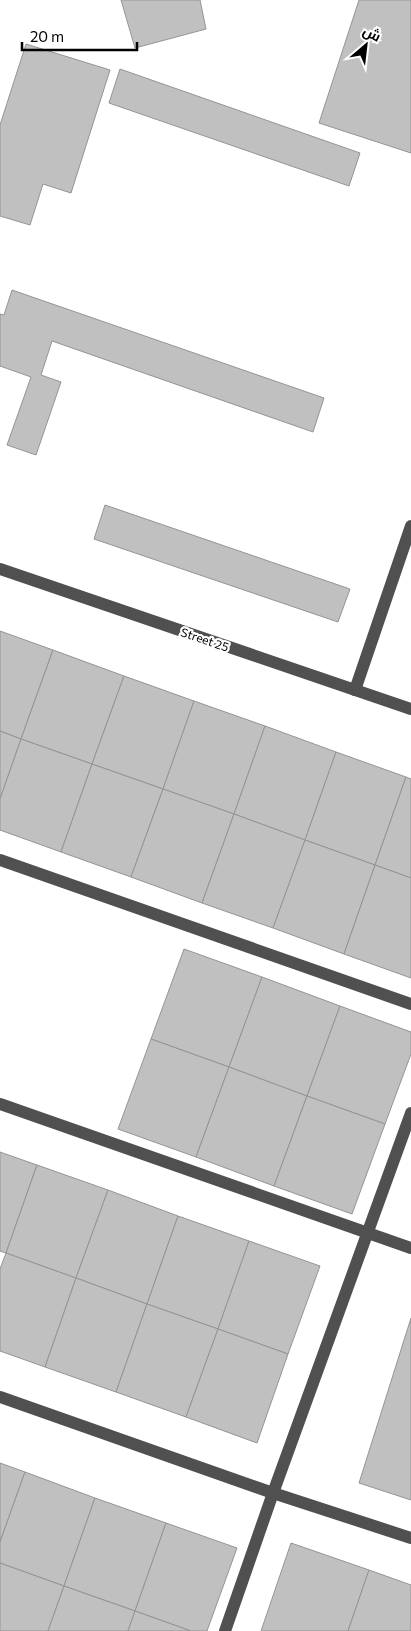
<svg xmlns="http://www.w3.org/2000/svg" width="411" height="1631" font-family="Commissioner,Cairo,sans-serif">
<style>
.building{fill:#c0c0c0;stroke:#949494}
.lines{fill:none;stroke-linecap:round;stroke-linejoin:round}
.minor{stroke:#505050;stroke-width:12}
.labels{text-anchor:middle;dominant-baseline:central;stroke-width:4.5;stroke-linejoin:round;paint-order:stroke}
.street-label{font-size:12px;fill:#000;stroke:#fff}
</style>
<rect width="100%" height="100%" fill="#fff"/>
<g class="building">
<polygon points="121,0 200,0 206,29 135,48"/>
<polygon points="359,0 411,0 411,153 319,123"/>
<polygon points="26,44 110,70 71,193 43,184 30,225 0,216 0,125"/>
<polygon points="120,69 360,153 349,186 109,103"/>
<polygon points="12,290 324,398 313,432 52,341 41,375 61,382 36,455 7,445 31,377 0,366 0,314 4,315"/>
<polygon points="105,505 350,589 338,622 94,539"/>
<polygon points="0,631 53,650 21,739 0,731"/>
<polygon points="53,650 124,676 92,764 21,739"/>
<polygon points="124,676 194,701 163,789 92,764"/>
<polygon points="194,701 265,726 234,814 163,789"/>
<polygon points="265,726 336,752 305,840 234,814"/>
<polygon points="0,731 21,739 0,799"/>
<polygon points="21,739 92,764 61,852 0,830 0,799"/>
<polygon points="336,752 406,777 375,865 305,840"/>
<polygon points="92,764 163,789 131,877 61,852"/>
<polygon points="406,777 411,779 411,878 375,865"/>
<polygon points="163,789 234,814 202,903 131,877"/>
<polygon points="234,814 305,840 273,928 202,903"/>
<polygon points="305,840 375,865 344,954 273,928"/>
<polygon points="375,865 411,878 411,978 344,954"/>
<polygon points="184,949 262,977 229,1067 151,1039"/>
<polygon points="262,977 340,1006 307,1096 229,1067"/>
<polygon points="340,1006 411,1032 411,1054 385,1124 307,1096"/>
<polygon points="151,1039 229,1067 196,1157 118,1129"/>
<polygon points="229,1067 307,1096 274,1186 196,1157"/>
<polygon points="307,1096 385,1124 352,1214 274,1186"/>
<polygon points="0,1152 37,1165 6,1253 0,1251"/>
<polygon points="37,1165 108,1190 76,1278 6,1253"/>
<polygon points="108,1190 178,1216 147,1304 76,1278"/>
<polygon points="178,1216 249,1241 218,1329 147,1304"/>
<polygon points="249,1241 320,1266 288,1354 218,1329"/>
<polygon points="6,1253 76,1278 45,1367 0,1351 0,1269"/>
<polygon points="76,1278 147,1304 116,1392 45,1367"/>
<polygon points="147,1304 218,1329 186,1417 116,1392"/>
<polygon points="411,1318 411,1500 359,1483"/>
<polygon points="218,1329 288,1354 257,1443 186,1417"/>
<polygon points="0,1463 25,1472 0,1542"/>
<polygon points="25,1472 95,1498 64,1586 0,1563 0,1542"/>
<polygon points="95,1498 166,1523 135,1611 64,1586"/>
<polygon points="166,1523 237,1548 207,1631 191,1631 135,1611"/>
<polygon points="291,1543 369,1570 348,1631 261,1631"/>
<polygon points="0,1563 64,1586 48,1631 0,1631"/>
<polygon points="369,1570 411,1585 411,1631 348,1631"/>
<polygon points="64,1586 135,1611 128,1631 48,1631"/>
<polygon points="135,1611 191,1631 128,1631"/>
</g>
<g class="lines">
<g class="minor">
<polyline points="0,569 411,709"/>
<polyline points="355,690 411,526"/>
<polyline points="0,860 411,1004"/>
<polyline points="0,1104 411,1248"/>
<polyline points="0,1397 273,1493 411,1538"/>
<polyline points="225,1631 273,1493 411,1113"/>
</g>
</g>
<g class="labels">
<g class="street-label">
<text transform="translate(205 639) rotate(19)">Street 25</text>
</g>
</g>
<g transform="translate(366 45) rotate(28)" stroke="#ffffff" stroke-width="4" paint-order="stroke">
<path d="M0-4L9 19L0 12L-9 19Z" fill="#000000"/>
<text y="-8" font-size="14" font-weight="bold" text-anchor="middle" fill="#000000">ش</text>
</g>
<path d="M22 42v8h115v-8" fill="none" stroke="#000000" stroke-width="2.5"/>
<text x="30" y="42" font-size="15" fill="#000000" stroke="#ffffff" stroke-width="4" paint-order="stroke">20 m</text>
</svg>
